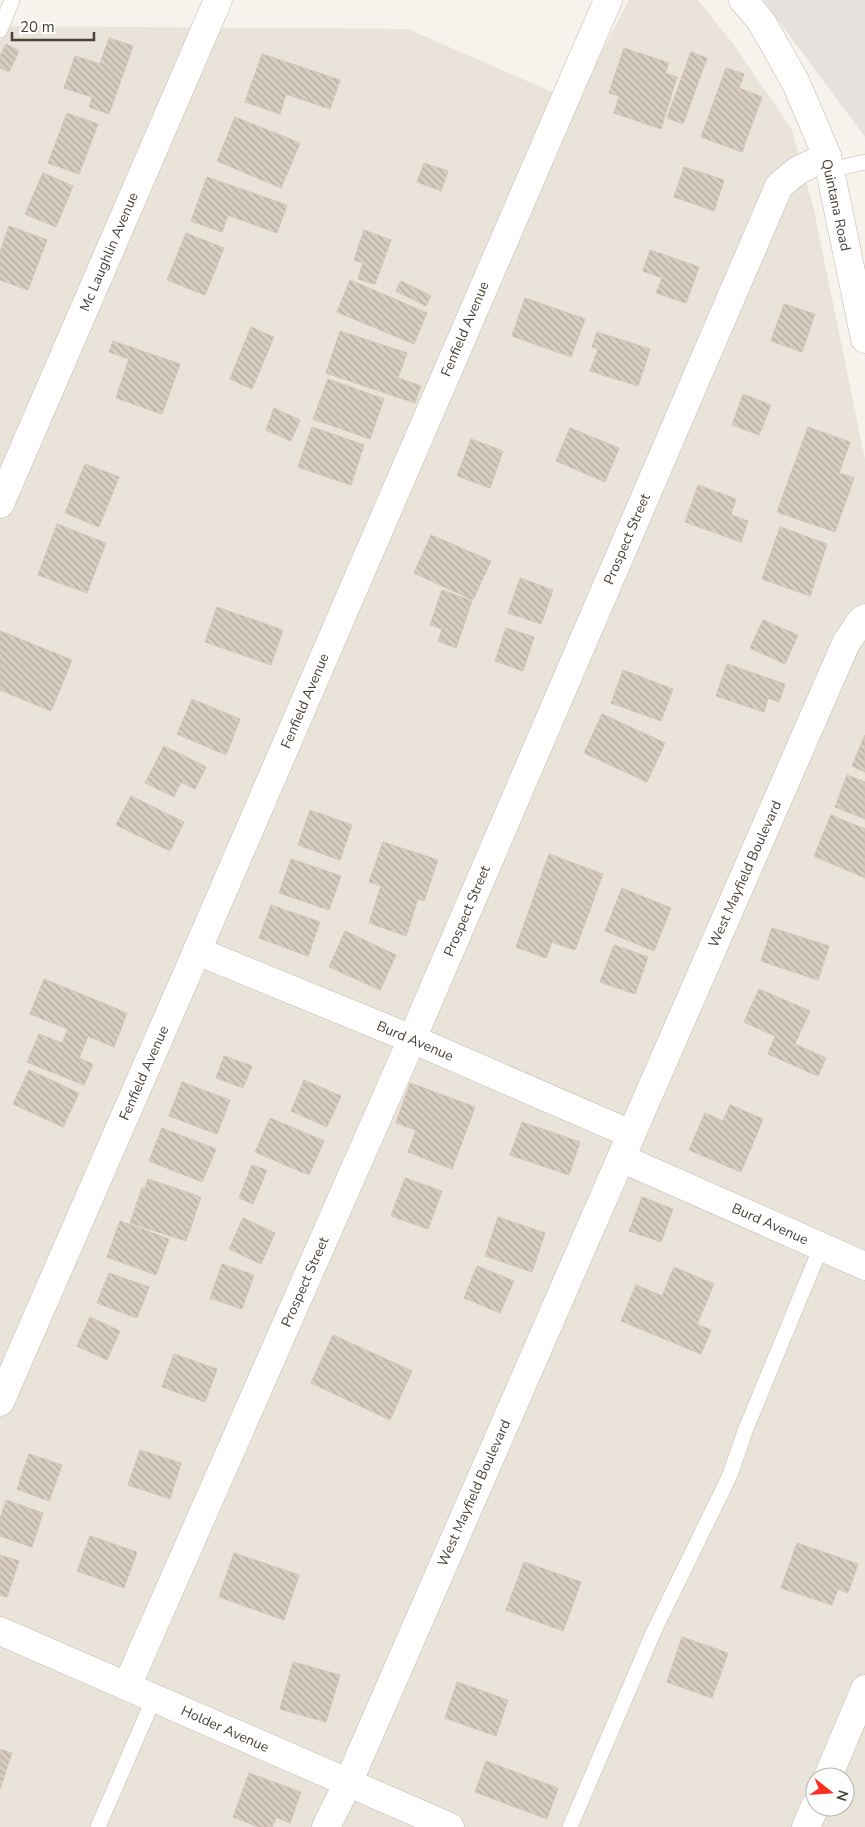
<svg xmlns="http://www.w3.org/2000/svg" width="865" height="1827" font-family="'Nunito Sans',sans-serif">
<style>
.residential{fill:#eae3da;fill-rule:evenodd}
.industrial{fill:#e6e1dd}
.building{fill:url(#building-back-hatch);stroke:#d3c4b4}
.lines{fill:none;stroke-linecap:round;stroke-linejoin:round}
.service-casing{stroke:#c2b9ae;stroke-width:16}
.minor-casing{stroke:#c2b9ae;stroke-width:29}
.service{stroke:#fff;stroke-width:15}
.minor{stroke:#fff;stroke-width:28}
.labels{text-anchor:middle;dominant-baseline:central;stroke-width:5;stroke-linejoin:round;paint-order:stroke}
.street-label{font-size:14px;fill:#4a4239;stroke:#fff}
</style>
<defs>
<pattern id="building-back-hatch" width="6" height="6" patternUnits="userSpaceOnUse" patternTransform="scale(1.25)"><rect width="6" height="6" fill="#d8cdc1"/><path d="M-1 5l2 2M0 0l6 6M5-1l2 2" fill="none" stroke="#b1a89e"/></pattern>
</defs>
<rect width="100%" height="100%" fill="#f6f2ec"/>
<path class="residential" d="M629 0H698L734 45 792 130 813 206 865 459V1827H0V26L408 29 575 102ZM815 1777H845V1807H815Z"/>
<polygon class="industrial" points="763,0 865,0 865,137"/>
<g class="building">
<polygon points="109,38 133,46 109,114 89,107 92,97 64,88 75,56 100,64"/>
<polygon points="6,44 19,51 9,72 0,68 0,56"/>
<polygon points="624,48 669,63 665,73 677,77 661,129 614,113 619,96 609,93"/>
<polygon points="691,52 707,58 683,124 667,118"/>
<polygon points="262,54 340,80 330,109 286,94 280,114 245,102"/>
<polygon points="726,68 744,74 739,88 762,97 742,152 701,137"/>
<polygon points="67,113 98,124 79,174 48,163"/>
<polygon points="235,117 300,143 281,188 217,161"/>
<polygon points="424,163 448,171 441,191 417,182"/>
<polygon points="684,167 724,180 714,211 674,197"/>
<polygon points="43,173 73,186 56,227 25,214"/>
<polygon points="207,177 287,205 277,233 228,215 222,232 191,221"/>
<polygon points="9,226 47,240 28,290 0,280 0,252"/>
<polygon points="364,230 391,240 375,284 358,279 363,263 354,260"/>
<polygon points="186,233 224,248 205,295 167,280"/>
<polygon points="650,250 699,267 686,303 656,293 662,278 643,271"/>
<polygon points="350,280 427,313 414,344 337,312"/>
<polygon points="401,281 431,296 426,306 396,291"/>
<polygon points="525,298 585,319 571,357 512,336"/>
<polygon points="784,304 815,314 802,352 771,341"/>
<polygon points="251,327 274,337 252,389 230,379"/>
<polygon points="340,331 407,353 398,378 421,386 415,403 326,373"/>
<polygon points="597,332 650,349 638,386 590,371 598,349 592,347"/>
<polygon points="113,341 180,364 162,414 116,398 129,359 109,352"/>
<polygon points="328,379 384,399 370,439 313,419"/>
<polygon points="743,394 771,405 759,435 732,425"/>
<polygon points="274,408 300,420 291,441 266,430"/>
<polygon points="312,427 364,445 351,485 298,467"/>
<polygon points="808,427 850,442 839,473 854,478 835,532 777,512"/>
<polygon points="570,428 619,448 605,482 556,461"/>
<polygon points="471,439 503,451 490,488 457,476"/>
<polygon points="85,464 119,477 99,527 65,513"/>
<polygon points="698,485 736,499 731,515 748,521 741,542 685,522"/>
<polygon points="57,524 106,543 87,593 38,575"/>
<polygon points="780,527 827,544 810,596 762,579"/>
<polygon points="431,535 491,561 473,600 414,573"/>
<polygon points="520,578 553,590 541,624 508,613"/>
<polygon points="442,590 472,601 456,648 438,641 442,629 430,625"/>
<polygon points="217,607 283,630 271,665 205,642"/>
<polygon points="763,620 798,635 785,664 750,648"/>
<polygon points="506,628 534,637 523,671 495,661"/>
<polygon points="0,631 72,660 51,711 0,690 0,659 2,655 0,654"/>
<polygon points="727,664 785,684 779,702 768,698 764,712 716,696"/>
<polygon points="623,670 673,689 661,721 611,703"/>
<polygon points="192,699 240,719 226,755 177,734"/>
<polygon points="602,714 665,743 647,782 584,753"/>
<polygon points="865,735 865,772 852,766"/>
<polygon points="164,746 206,767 195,789 181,782 174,797 145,783"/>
<polygon points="847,775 865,782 865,819 835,807"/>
<polygon points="131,796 184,822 170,851 116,825"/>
<polygon points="310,810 352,825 340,860 298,845"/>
<polygon points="831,815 865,829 865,878 814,856"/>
<polygon points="383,842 438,860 424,901 418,899 406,936 369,923 381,886 369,882"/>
<polygon points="549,854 603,874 575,950 552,942 546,958 516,947"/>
<polygon points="291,859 341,876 329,910 279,893"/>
<polygon points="622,888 671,908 654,951 605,931"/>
<polygon points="271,905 320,922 308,956 259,938"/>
<polygon points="772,928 829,946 818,980 761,961"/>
<polygon points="345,931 396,955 380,990 329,967"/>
<polygon points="614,945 648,957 635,994 600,982"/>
<polygon points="44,979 127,1013 114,1047 88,1036 79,1058 93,1064 84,1085 27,1062 39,1034 62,1043 68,1029 30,1014"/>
<polygon points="759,989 810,1011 795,1044 826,1058 818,1076 768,1054 775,1036 744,1022"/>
<polygon points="224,1056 252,1066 243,1088 216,1078"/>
<polygon points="29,1070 79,1093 63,1127 13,1104"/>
<polygon points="304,1080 341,1096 327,1127 291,1111"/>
<polygon points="182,1082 230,1100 217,1134 169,1116"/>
<polygon points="410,1083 475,1107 452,1169 408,1152 416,1130 396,1123"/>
<polygon points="730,1105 763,1119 741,1172 689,1150 705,1113 723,1121"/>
<polygon points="270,1118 324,1141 309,1175 255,1152"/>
<polygon points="522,1122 580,1142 569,1175 510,1155"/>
<polygon points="162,1128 216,1149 202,1182 149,1161"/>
<polygon points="252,1165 267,1170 253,1204 239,1198"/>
<polygon points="405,1178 442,1191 428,1229 391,1216"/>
<polygon points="148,1179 201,1197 186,1241 130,1223 142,1188 145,1189"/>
<polygon points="642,1197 673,1209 661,1242 629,1231"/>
<polygon points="498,1217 545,1233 532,1272 485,1256"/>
<polygon points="243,1218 275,1233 261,1264 229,1249"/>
<polygon points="120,1221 169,1239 156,1275 107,1257"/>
<polygon points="222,1264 254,1275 242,1309 210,1298"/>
<polygon points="477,1266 514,1281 500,1313 464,1298"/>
<polygon points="674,1267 714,1284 697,1324 711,1330 701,1354 621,1321 636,1285 662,1296"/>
<polygon points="109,1273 149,1287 137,1318 97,1303"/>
<polygon points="90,1317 120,1331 107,1360 77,1346"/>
<polygon points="333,1335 412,1371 390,1420 311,1383"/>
<polygon points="174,1354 217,1369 205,1402 162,1387"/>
<polygon points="140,1450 181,1463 170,1499 128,1485"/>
<polygon points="29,1454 62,1465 49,1501 17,1489"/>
<polygon points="6,1500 43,1513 32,1547 0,1536 0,1519"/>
<polygon points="90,1536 137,1552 124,1588 77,1571"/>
<polygon points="797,1543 858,1564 848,1593 838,1589 832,1605 781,1588"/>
<polygon points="234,1553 299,1575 284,1620 219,1597"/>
<polygon points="0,1555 19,1561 7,1597 0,1595"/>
<polygon points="524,1562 581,1582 563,1631 506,1610"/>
<polygon points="682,1637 728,1653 712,1698 667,1682"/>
<polygon points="293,1662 340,1675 326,1722 280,1709"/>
<polygon points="457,1682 508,1700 496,1736 445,1718"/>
<polygon points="0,1749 12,1753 0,1789"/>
<polygon points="486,1761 558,1788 547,1819 475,1792"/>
<polygon points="249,1773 301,1792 290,1823 276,1817 272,1827 259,1827 233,1817"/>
</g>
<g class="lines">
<defs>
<g id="service">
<polyline points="0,30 12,0"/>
<polyline points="830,170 865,162"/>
<polyline points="98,1827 154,1698"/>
<polyline points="570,1827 654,1631 730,1475 745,1431 821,1247"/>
</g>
<g id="minor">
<polyline points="743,0 761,21 796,83 827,156 865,339"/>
<polyline points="0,504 218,0"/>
<polyline points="197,951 412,1039 631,1134"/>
<polyline points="621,1158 865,1266"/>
<polyline points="0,1402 197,951 608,0"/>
<polyline points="0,1631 450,1827"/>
<polyline points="127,1686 412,1039 779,186 797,171 827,156"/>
<polyline points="828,1777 865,1689"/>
<polyline points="326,1827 348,1783 846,643 861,621 865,618"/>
<polyline points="806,1827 815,1806"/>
</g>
</defs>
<use href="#service" class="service-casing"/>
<use href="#minor" class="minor-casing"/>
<use href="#service" class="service"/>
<use href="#minor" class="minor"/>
</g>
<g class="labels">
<g class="street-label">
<text transform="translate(836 205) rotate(78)">Quintana Road</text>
<text transform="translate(109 252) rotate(-67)">Mc Laughlin Avenue</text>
<text transform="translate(465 329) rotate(-67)">Fenfield Avenue</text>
<text transform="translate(627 539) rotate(-67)">Prospect Street</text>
<text transform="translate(305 701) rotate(-67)">Fenfield Avenue</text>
<text transform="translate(745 874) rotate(-66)">West Mayfield Boulevard</text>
<text transform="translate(467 911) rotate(-67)">Prospect Street</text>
<text transform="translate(415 1041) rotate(23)">Burd Avenue</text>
<text transform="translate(144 1073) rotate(-66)">Fenfield Avenue</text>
<text transform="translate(770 1224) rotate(24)">Burd Avenue</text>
<text transform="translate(305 1282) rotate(-66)">Prospect Street</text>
<text transform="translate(474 1493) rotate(-66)">West Mayfield Boulevard</text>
<text transform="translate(225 1729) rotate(24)">Holder Avenue</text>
</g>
</g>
<g transform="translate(830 1792) rotate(107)"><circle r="24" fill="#ffffff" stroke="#b7b3b0"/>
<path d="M0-4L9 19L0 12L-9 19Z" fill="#fb301e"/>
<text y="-8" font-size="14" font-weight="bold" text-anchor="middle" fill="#4a4239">N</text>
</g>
<path d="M12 32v8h82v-8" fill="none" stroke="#4a4239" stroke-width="2.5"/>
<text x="20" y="32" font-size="15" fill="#4a4239" stroke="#ffffff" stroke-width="4" paint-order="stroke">20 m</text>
</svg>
